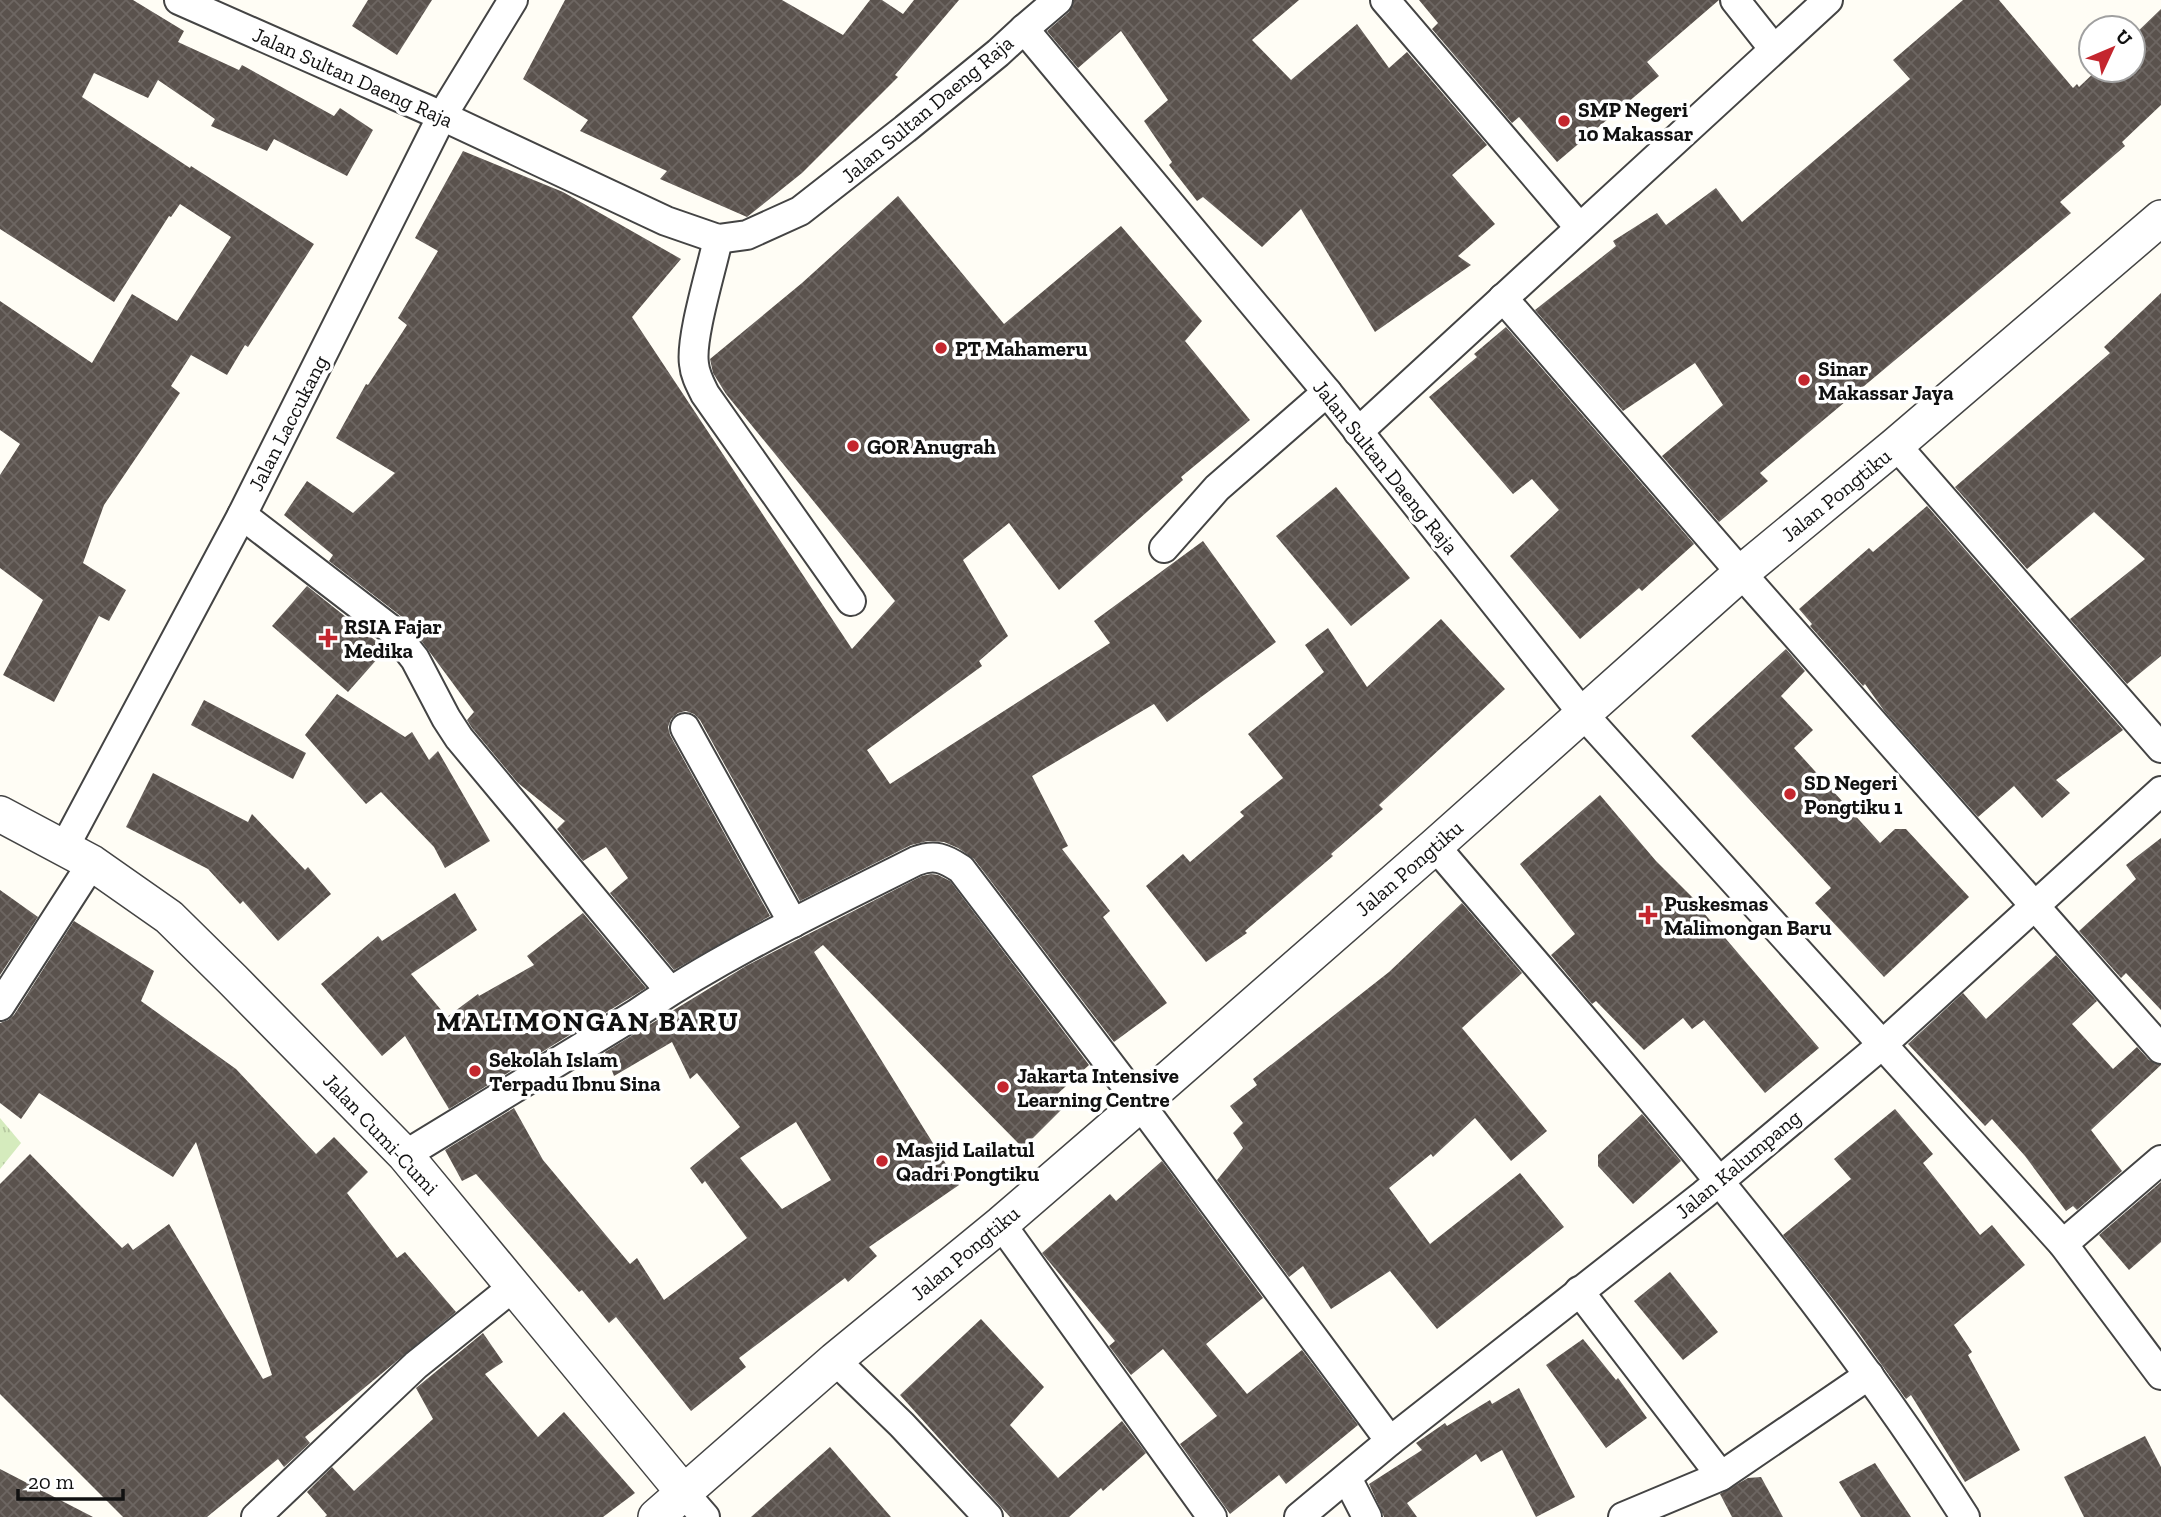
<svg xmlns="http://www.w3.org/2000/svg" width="2161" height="1517" font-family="'Zilla Slab',serif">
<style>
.park{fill:url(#park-tufts)}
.building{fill:url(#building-cross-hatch);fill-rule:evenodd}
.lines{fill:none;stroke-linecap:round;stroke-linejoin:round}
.minor-casing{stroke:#444;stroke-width:32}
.tertiary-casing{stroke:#444;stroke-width:38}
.minor{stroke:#fff;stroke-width:28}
.tertiary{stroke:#fff;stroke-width:35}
.poi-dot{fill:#c4262e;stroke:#fff;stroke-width:2.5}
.labels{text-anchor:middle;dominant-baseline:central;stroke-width:7;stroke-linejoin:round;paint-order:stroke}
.street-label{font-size:21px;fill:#111;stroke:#fff}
.poi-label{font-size:21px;font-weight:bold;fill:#111;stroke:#fff;text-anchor:start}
.district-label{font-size:28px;font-weight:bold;letter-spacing:2px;fill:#111;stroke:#fff}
</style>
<defs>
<pattern id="park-tufts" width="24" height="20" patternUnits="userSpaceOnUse" patternTransform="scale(1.75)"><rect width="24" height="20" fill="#d5ebbd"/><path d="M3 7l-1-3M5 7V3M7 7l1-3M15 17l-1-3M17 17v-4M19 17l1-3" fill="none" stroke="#b6c8a1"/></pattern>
<pattern id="building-cross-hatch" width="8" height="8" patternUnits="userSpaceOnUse" patternTransform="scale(1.75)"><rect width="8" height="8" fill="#5a524d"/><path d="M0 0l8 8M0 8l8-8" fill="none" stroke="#6d6662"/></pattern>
</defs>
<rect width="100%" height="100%" fill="#fffdf5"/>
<polygon class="park" points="0,1118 21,1143 0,1169"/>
<g class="building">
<polygon points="0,0 133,0 184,31 178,42 239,70 242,65 334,116 340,108 373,130 347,176 274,139 267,151 211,126 215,119 158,80 148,98 94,73 82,97 190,168 191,166 314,244 248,347 245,345 227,375 191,355 171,386 180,393 104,505 83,563 126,590 109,621 99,616 54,702 3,675 43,600 0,568 0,475 20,444 0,430 0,301 92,363 132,294 177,321 231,237 180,204 171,217 169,216 114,302 0,229"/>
<polygon points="368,0 432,0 397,55 352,26"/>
<polygon points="565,0 782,0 843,35 870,0 882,0 903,14 914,0 959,0 895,75 898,77 802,173 747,217 660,179 667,171 580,131 588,120 523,79"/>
<polygon points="1074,0 1299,0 1252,40 1291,80 1357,24 1389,68 1407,52 1487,145 1452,175 1495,224 1458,256 1471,265 1375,332 1301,209 1262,247 1203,197 1197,201 1169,165 1172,162 1144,121 1168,100 1121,31 1078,68 1047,31 1069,12"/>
<polygon points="1419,0 1719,0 1647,62 1659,76 1557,162 1519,117 1512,123 1432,29 1438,23"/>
<polygon points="1963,0 1999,0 2073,88 2077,84 2079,87 2097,70 2133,70 2133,36 2161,9 2161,105 2122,142 2125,146 2060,202 2071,213 1760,473 1768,481 1719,522 1662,456 1723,405 1695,363 1623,411 1535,310 1616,246 1613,241 1657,213 1666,225 1716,188 1742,222 1910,79 1893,60"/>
<polygon points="463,151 563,192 681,259 632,317 852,649 895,601 726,394 713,373 710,359 802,283 898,196 1004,324 1121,226 1202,321 1185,341 1250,420 1181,477 1183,480 1059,590 1009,523 963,560 1008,636 979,661 982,666 867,750 890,784 1110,643 1094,621 1203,541 1276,642 1167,722 1154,704 1032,776 1068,846 1062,849 1110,911 1103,917 1167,1003 1114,1042 974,859 958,848 944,842 928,841 911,845 800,901 700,720 694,714 686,711 678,713 671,719 668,727 670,735 770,916 674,970 610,893 628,878 606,847 583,861 557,829 565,821 518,783 472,728 467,720 474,712 406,620 329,561 333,555 284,515 307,481 353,513 395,473 336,438 366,384 368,385 407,325 398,318 438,251 415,238"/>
<polygon points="2161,293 2161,656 2127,684 2070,619 2145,559 2094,512 2027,569 1955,487 2110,353 2104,347"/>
<polygon points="1506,327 1694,544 1642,591 1639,588 1580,639 1510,556 1559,510 1532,479 1513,494 1429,397 1477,357 1474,354"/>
<polygon points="1336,487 1410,578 1351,626 1276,536"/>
<polygon points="1927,506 2123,730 2056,780 2070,793 2042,818 2014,786 1978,817 1885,712 1865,684 1863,686 1810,626 1812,624 1799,609 1869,548 1873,552"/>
<polygon points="307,586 386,649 348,692 272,626"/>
<polygon points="1441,619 1505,689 1379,805 1383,809 1331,854 1333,856 1245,931 1247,933 1206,962 1146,886 1183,854 1190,862 1244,816 1240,812 1283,778 1248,734 1324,672 1305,645 1328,628 1367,687"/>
<polygon points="1786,649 1805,671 1781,696 1813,730 1794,748 1880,843 1895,829 1906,829 1969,897 1884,977 1815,903 1831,888 1691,736"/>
<polygon points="337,694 405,737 412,732 429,760 438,751 490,841 445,868 434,847 381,792 366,804 305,735"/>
<polygon points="204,700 306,753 293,779 191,725"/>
<polygon points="153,773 248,822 252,814 305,870 308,867 331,894 278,941 243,901 240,904 208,869 126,827"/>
<polygon points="1600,795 1656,861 1705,910 1703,912 1819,1048 1765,1093 1704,1020 1692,1029 1683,1018 1644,1050 1596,1001 1592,1004 1551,955 1575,934 1520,864"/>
<polygon points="2161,838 2161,1010 2126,973 2121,978 2079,931 2136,879 2126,865"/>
<path d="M931 874 938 875 950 881 1089 1065 1053 1098 1063 1108 1023 1148 823 945 814 952 959 1185 869 1247 877 1256 848 1282 845 1278 739 1358 746 1367 691 1411 616 1317 609 1323 582 1290 579 1292 476 1174 462 1181 445 1150 514 1108 543 1160 630 1264 637 1258 664 1300 747 1238 705 1181 702 1184 690 1168 740 1127 697 1073 690 1079 672 1042 614 1076 605 1052 746 966 922 876ZM796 1122 831 1180 782 1209 740 1158Z"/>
<polygon points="0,890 38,917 0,975"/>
<polygon points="455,893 477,930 411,974 447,1017 478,994 479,996 534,965 527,956 583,913 646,988 449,1109 405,1036 382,1056 321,984 378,936 382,941"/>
<polygon points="1462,903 1522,973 1462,1028 1547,1131 1511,1161 1475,1118 1433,1157 1431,1154 1389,1188 1430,1244 1520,1173 1564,1227 1437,1329 1390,1271 1331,1309 1303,1266 1289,1277 1217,1180 1243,1148 1233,1133 1243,1123 1230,1106 1257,1085 1253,1079 1389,972"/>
<polygon points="74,921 154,971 141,1001 236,1069 316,1154 334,1137 368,1172 347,1193 397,1258 405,1252 456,1312 305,1437 310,1443 284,1467 278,1459 207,1517 123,1517 0,1394 0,1184 30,1154 122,1248 128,1243 133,1250 169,1224 263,1379 272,1375 196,1142 173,1177 39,1093 21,1119 0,1103 0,1023 8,1020 14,1015"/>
<polygon points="2056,955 2097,1001 2072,1024 2113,1069 2137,1047 2149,1060 2161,1065 2091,1130 2122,1171 2077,1210 2073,1206 2066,1211 2025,1156 1992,1119 1985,1126 1908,1044 1963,993 1986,1019"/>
<polygon points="1895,1109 1933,1154 1923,1163 1980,1235 1992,1225 2025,1265 1954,1325 1972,1352 1968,1355 2020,1450 1965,1482 1911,1395 1906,1399 1854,1326 1783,1235 1851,1179 1834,1159"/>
<polygon points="1642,1114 1681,1161 1633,1204 1598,1166 1598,1155"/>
<polygon points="1162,1161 1263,1298 1206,1344 1247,1394 1302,1350 1358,1425 1286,1484 1279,1475 1230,1514 1180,1444 1217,1416 1163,1349 1131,1375 1109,1346 1115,1341 1042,1253 1110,1194 1116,1201"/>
<polygon points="2161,1182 2161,1242 2129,1270 2099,1235"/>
<polygon points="1670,1272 1718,1332 1683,1360 1634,1301"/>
<polygon points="981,1319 1044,1387 1010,1425 1058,1478 1122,1421 1146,1453 1103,1491 1101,1488 1069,1517 1010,1517 900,1395"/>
<polygon points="483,1333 503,1362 485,1374 538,1437 564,1412 635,1493 603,1517 325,1517 327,1515 307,1492 332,1467 354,1491 433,1419 416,1388"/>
<polygon points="1583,1339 1616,1380 1618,1378 1647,1418 1606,1448 1546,1365"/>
<polygon points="1519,1388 1575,1497 1536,1517 1502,1450 1481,1462 1476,1454 1407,1503 1417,1517 1384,1517 1369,1484 1422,1450 1416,1443 1445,1423 1447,1426 1490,1400 1492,1404"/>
<polygon points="2145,1436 2161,1467 2161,1517 2084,1517 2064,1477"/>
<polygon points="830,1447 891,1517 751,1517"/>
<polygon points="1875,1463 1911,1517 1861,1517 1839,1482"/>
<polygon points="0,1469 93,1517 0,1517"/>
<polygon points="1761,1477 1783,1517 1732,1517 1720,1494 1748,1478"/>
</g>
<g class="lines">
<defs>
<g id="minor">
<polyline points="179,0 442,116 666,221 718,239 747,235 800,211 905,129 998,53 1024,29 1327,392 1583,714 2063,1244 2161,1375"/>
<polyline points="1385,0 1579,227"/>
<polyline points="1735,0 1773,48"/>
<polyline points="1024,29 1058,0"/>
<path d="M718 239C712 268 690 338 694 364 695 375 700 384 705 394L851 601"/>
<polyline points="1503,298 1741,573 2161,1049"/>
<polyline points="1358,432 1828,0"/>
<polyline points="1896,445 2161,748"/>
<polyline points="242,515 393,631 415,659 446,718 459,738 670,991"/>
<polyline points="1164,548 1217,488 1327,392"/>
<polyline points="685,728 793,923"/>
<path d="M1435 846C1620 1063 1812 1276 1965 1517"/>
<polyline points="64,848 242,515 442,116 513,0"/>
<polyline points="0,1006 92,863"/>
<path d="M405 1155 636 1014C723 954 821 909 916 861 935 854 944 858 961 869L1140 1104 1390 1441"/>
<polyline points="1001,1224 1212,1517"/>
<polyline points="2063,1244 2161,1160"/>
<polyline points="1579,1291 1721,1476"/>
<polyline points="835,1360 902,1425 988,1517"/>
<polyline points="1347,1478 1367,1517"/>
<polyline points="685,1494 705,1517"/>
<polyline points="256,1517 416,1365 513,1287"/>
<polyline points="1299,1517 1390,1441 1703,1195 1883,1044 2161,791"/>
<polyline points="1623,1517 1721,1476 1869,1375"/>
</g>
<g id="tertiary">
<polyline points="0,814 92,863 169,917 233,980 405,1155 685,1494"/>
<polyline points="656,1517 835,1360 1001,1224 1140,1104 1435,846 1741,573 1896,445 2161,218"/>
</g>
</defs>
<use href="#minor" class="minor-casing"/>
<use href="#tertiary" class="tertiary-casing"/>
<use href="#minor" class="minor"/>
<use href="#tertiary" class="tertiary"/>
</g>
<g class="poi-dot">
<circle cx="1564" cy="121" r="7"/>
<circle cx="941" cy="348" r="7"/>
<circle cx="1804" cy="380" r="7"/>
<circle cx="853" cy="446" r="7"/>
<path d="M324.5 627.5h7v7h7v7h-7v7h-7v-7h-7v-7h7z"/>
<circle cx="1790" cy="794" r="7"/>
<path d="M1644.5 904.5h7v7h7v7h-7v7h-7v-7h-7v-7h7z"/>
<circle cx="475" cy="1071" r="7"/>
<circle cx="1003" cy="1087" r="7"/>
<circle cx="882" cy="1161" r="7"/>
</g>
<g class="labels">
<g class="street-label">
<text transform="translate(353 77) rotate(24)">Jalan Sultan Daeng Raja</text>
<text transform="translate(927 109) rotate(-40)">Jalan Sultan Daeng Raja</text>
<text transform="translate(288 423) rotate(-63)">Jalan Laccukang</text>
<text transform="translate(1386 467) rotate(51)">Jalan Sultan Daeng Raja</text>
<text transform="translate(1836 495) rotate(-39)">Jalan Pongtiku</text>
<text transform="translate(1409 868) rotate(-41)">Jalan Pongtiku</text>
<text transform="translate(381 1134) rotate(47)">Jalan Cumi-Cumi</text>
<text transform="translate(1738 1164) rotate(-40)">Jalan Kalumpang</text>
<text transform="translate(965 1253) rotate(-40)">Jalan Pongtiku</text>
</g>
<g class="poi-label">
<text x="1578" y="109">SMP Negeri<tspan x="1578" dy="24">10 Makassar</tspan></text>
<text x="955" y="348">PT Mahameru</text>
<text x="1818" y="368">Sinar<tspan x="1818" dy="24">Makassar Jaya</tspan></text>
<text x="867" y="446">GOR Anugrah</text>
<text x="344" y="626">RSIA Fajar<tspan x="344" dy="24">Medika</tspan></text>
<text x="1804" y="782">SD Negeri<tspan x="1804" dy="24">Pongtiku 1</tspan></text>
<text x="1664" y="903">Puskesmas<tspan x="1664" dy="24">Malimongan Baru</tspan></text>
<text x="489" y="1059">Sekolah Islam<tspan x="489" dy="24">Terpadu Ibnu Sina</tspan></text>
<text x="1017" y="1075">Jakarta Intensive<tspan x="1017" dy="24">Learning Centre</tspan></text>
<text x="896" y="1149">Masjid Lailatul<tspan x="896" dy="24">Qadri Pongtiku</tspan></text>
</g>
<g class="district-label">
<text x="588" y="1021">MALIMONGAN BARU</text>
</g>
</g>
<g transform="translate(2112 49) rotate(46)"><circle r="33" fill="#ffffff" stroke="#a0a0a0" stroke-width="2"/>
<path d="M0-5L12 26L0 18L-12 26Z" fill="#c4262e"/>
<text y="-10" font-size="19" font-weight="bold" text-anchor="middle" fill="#111111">U</text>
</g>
<path d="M18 1489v10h105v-10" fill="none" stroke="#111111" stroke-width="3.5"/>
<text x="28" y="1489" font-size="21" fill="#111111" stroke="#ffffff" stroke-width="5" paint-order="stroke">20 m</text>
</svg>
